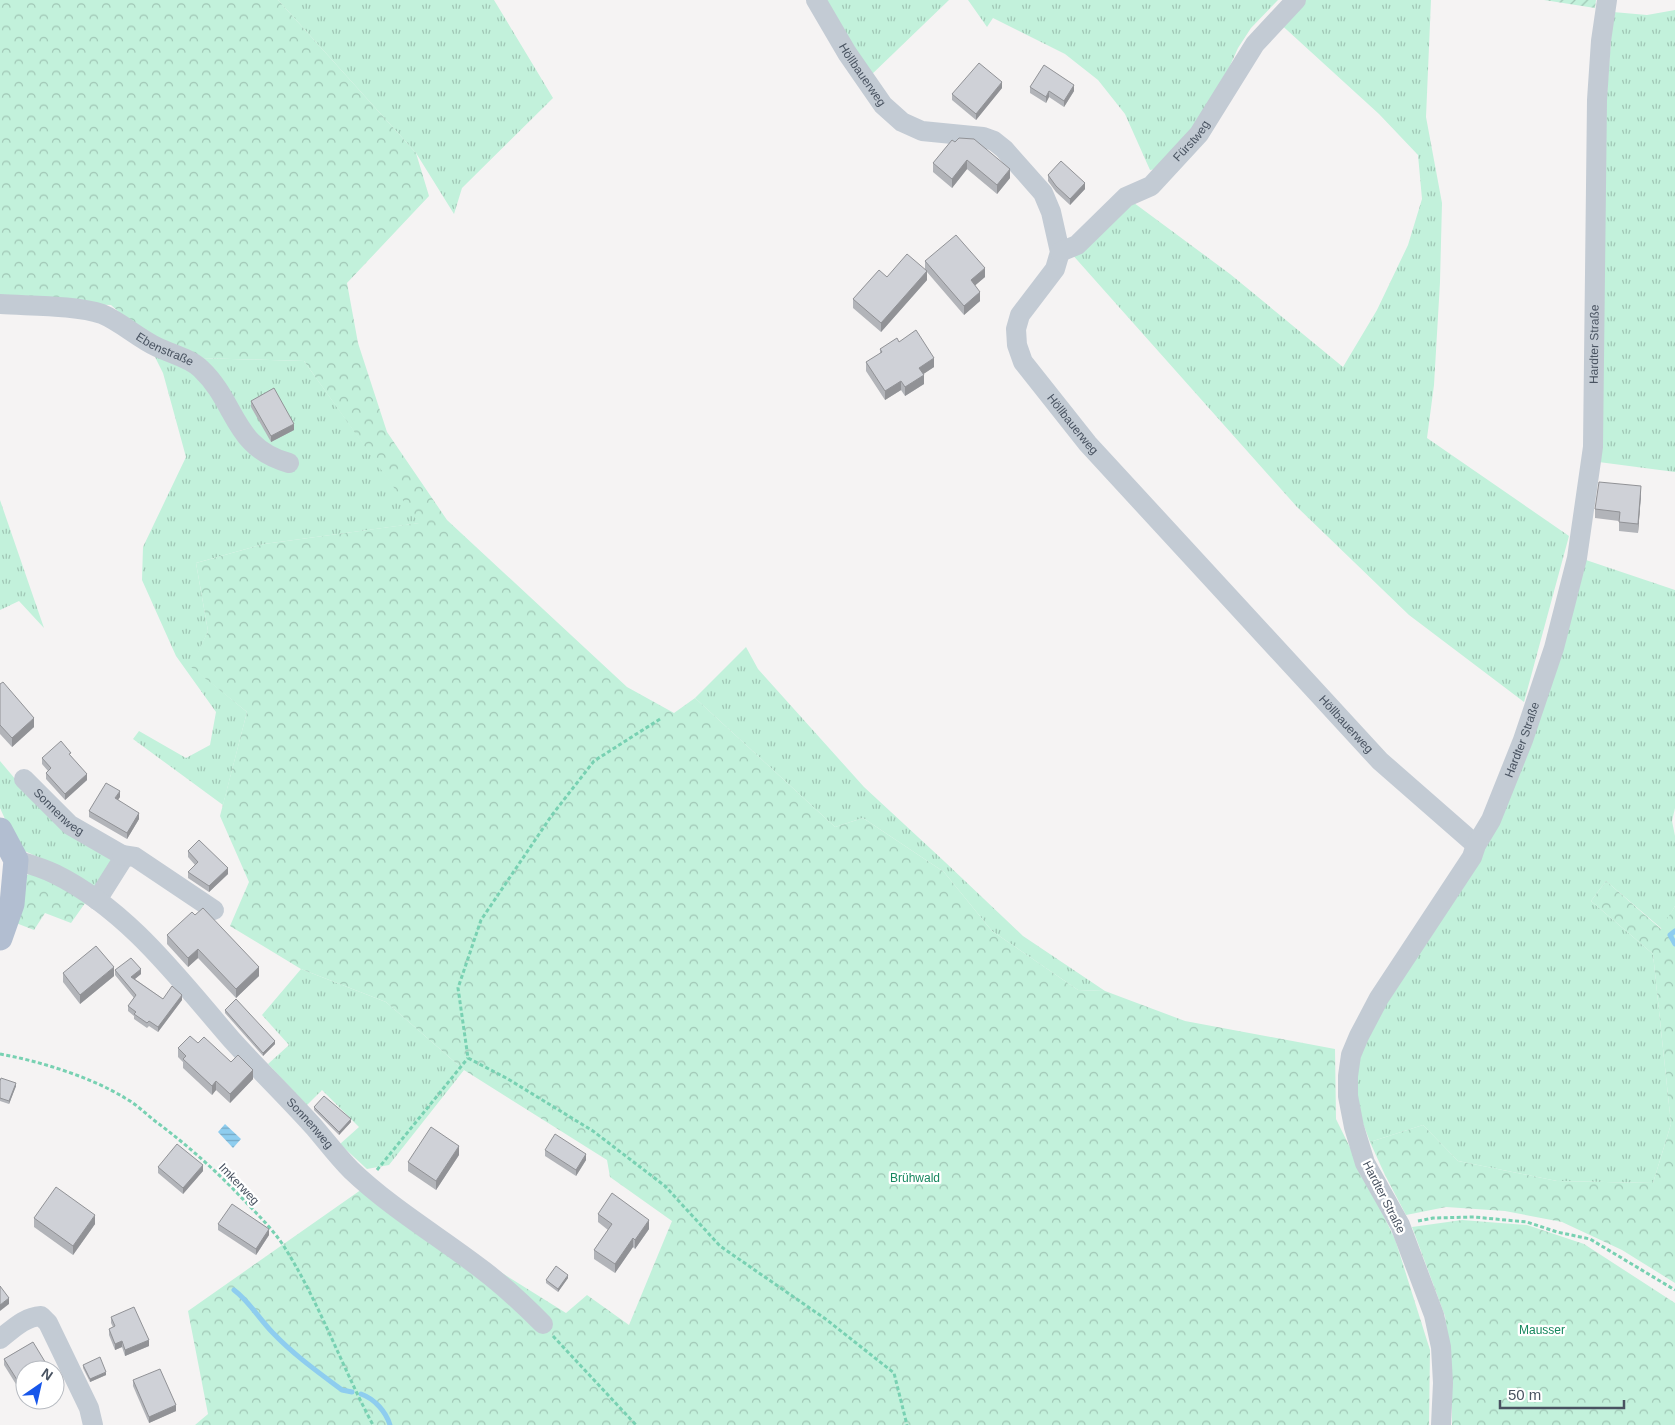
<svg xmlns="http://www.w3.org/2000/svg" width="1675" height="1425" font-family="Arial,sans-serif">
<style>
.grass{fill:url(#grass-tufts)}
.forest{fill:url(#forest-crowns)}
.garden{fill:url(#garden-furrows)}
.water{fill:url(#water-rules)}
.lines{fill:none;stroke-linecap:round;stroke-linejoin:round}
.stream{stroke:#8ecdef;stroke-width:5}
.path{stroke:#78d1b2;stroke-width:3;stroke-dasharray:4 2.5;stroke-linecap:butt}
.minor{stroke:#c3cbd4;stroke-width:20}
.major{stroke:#b2bed1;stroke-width:25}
.wall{fill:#b2b4b9}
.shaded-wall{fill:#919296}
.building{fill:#cfd1d7;stroke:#919296}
.labels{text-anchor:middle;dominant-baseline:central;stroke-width:4.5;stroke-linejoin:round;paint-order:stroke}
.street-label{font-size:12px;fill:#495361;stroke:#fff}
.park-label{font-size:12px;fill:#16875e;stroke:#fff}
</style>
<defs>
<pattern id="grass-tufts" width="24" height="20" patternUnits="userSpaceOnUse" patternTransform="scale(1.25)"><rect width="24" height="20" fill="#c2f1db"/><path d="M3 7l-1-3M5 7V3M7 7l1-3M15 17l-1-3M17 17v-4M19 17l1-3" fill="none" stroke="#a0c6b5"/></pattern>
<pattern id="forest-crowns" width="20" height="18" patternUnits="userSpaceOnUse" patternTransform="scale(1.25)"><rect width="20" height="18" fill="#c2f1db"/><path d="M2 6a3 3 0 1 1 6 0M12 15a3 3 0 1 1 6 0" fill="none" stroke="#a0c6b5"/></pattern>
<pattern id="garden-furrows" width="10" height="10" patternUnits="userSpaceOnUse" patternTransform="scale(1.25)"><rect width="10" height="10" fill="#c2f1db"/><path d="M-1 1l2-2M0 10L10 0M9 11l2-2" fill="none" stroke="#a0c6b5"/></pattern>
<pattern id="water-rules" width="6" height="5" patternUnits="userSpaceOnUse" patternTransform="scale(1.25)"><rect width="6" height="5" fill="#8ecdef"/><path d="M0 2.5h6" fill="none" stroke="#76a9c5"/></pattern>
</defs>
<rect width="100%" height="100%" fill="#f5f3f3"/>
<g class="grass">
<polygon points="278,0 494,0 553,98 462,188 454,214 416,153"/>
<polygon points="822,0 949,0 869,77"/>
<polygon points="968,0 1278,0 1251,28 1238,48 1199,134 1163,168 1150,170 1125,114 1098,80 1065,54 993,18 987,27"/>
<polygon points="1298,0 1431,0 1426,117 1442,203 1440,282 1434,385 1427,438 1569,536 1524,702 1409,615 1297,507 1070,252 1126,197 1230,274 1343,367 1377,310 1408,245 1422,199 1418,155 1379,114 1276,20"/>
<polygon points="1675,10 1675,472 1591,461 1596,241 1613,12 1647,15"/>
<polygon points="143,333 198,358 304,361 420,523 264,544 196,563 208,631 192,667 247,712 223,805 133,739 139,731 186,758 210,745 216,712 176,656 142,580 143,547 186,457 163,373"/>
<polygon points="0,500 44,628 19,601 0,610"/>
<polygon points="1583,559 1675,590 1675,808 1672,821 1675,836 1675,906 1662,929 1606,881 1591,901 1653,954 1671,1124 1653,1183 1557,1181 1458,1161 1423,1125 1370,1142 1361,1118 1355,1080 1364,1040 1495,825"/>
<polygon points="746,647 758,669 864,787 945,862 1023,936 1105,991 1078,990 992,931 944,872 863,818 835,827 695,698"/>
<polygon points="0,761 16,780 109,853 113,864 94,890 64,869 18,848 0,808"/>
<polygon points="301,969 386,1002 464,1070 389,1165 367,1169 340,1144 359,1127 322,1090 307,1105 268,1064 289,1045 262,1015"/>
</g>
<g class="forest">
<polygon points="0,0 278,0 416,153 429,196 347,283 358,343 387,432 447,520 627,687 674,713 695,698 835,827 863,818 944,872 992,931 1078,990 1105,991 1185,1021 1335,1049 1336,1119 1395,1239 1430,1350 1429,1425 195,1425 208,1414 188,1311 365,1187 566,1313 587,1295 629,1325 672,1221 610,1177 607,1160 464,1070 386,1002 301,969 230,926 249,882 220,816 247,712 191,667 208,631 196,563 264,544 419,523 304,361 198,358 143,333 111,305 0,301"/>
<polygon points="34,871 88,899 71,923 45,913 34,930 16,923 24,897 27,875"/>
<polygon points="1606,881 1661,929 1675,906 1675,1283 1622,1250 1562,1222 1505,1211 1446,1207 1406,1215 1385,1175 1370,1142 1423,1125 1458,1161 1557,1181 1653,1183 1671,1124 1653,954 1591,901"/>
<polygon points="1462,1220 1527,1225 1584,1244 1675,1303 1675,1425 1452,1425 1452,1381 1445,1316 1412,1227"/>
</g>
<polygon class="garden" points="1544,0 1596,0 1595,8"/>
<polygon class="water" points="225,1124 241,1139 233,1148 218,1132"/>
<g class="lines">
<g class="stream">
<polyline points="1675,931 1670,935 1675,944"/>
<path d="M234 1290C250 1302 259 1319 273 1333 294 1355 318 1372 342 1390L352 1392"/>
<path d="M361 1394C375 1399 386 1412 390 1425"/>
</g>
<g class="path">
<polyline points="660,719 594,761 552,815 481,920 458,988 468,1058 508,1079 593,1131 665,1186 720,1246 827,1320 894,1373 907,1425"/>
<path d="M0 1054C39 1061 91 1077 125 1098 136 1104 145 1113 155 1121 186 1144 214 1169 240 1196 256 1213 273 1229 285 1248 320 1304 342 1367 373 1425"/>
<polyline points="377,1170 468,1058"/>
<polyline points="1418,1221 1433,1218 1474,1217 1527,1222 1557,1232 1590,1239 1675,1290"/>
<polyline points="553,1336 636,1425"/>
</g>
<g class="minor">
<path id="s1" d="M816 0 847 53 883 105 902 122 922 131 983 137 994 141 1004 149 1043 193 1051 212 1060 252 1055 269 1020 315 1016 329 1017 345 1023 362 1088 444 1380 761 1476 845"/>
<path id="s2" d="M1060 252 1077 245 1126 197 1151 186 1199 134 1255 44 1296 0"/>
<path id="s3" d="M0 304C28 306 77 305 102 314 121 322 138 338 157 347 171 354 190 358 201 369 237 403 233 448 289 463"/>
<path id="s4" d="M24 779 70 825 122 855 121 862 97 900"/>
<polyline points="122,855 135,857 214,910"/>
<path id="s5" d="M16 860C29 864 43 868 55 874 128 910 179 979 231 1039 258 1069 287 1097 314 1127 326 1141 338 1157 351 1170 392 1209 440 1237 484 1271 505 1287 524 1305 543 1324"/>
<path d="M0 1339C13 1329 24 1317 41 1316L48 1323 89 1408 93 1425"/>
<path id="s6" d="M1441 1425 1443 1383 1441 1347 1434 1315 1400 1225 1365 1163 1354 1127 1348 1096V1076L1351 1055 1359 1036 1379 998 1472 857 1476 845 1491 820 1523 740 1554 648 1577 558 1593 447 1597 100 1601 41 1607 0"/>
</g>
<polyline class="major" points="0,830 16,860 12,904 0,938"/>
</g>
<g class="wall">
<polygon points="1030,87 1074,91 1064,107 1049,97 1046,103 1030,93"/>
<polygon points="1002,88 976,120 952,100 952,94"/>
<polygon points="955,142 1010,178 997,194 967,169 952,188 933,172 933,163"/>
<polygon points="1048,175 1085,189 1070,205 1056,192 1048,181"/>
<polygon points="925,261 985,277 975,285 980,301 964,315 927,272 927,280 881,332 853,308 853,299 887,277 925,269"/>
<polygon points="899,342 934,367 923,374 924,384 905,396 901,390 885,400 866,371 866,362 880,354 880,349"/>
<polygon points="251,401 294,430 271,442 251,407"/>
<polygon points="1641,495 1638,533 1619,531 1619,521 1595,518 1595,509"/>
<polygon points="0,684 34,727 12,747 0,734"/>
<polygon points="71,756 87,780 65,800 46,779 46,773 48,771 42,764 42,758"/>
<polygon points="120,797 118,800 139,819 127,839 89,817 89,811"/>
<polygon points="188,851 228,874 209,892 188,878 188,872 195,865 188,857"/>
<polygon points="167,935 259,976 236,998 198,958 188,967 167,944"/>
<polygon points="115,970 141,974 135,979 163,999 182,1000 158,1032 149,1026 147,1028 134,1019 134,1016 128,1011 128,1006 134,998 115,975"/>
<polygon points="63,973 114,976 80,1004 63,982"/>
<polygon points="225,1010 275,1044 263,1056 225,1013"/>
<polygon points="198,1043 231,1062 253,1079 230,1103 216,1090 212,1095 183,1068 183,1062 178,1057 178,1048"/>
<polygon points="0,1081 16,1086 9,1104 0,1101"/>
<polygon points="314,1107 351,1122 339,1135 314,1110"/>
<polygon points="545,1150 586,1160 576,1176 545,1156"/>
<polygon points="459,1155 436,1190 408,1171 408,1162"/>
<polygon points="158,1167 203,1171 183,1194 158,1173"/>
<polygon points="598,1214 649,1229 635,1249 633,1247 615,1273 594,1259 594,1250 608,1230 598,1222"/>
<polygon points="34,1218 95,1224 73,1255 34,1227"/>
<polygon points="218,1224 269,1235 256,1255 218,1230"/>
<polygon points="568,1278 558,1292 546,1283 546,1280"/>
<polygon points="111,1317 149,1346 125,1356 122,1347 115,1350 109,1335 109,1329 113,1327 111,1323"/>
<polygon points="33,1342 24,1397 4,1365 4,1359"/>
<polygon points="83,1365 106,1375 90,1382 83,1368"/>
<polygon points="133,1380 176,1411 149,1423 133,1386"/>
</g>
<g class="shaded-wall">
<polygon points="1002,82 1002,88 976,120 976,114"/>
<polygon points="1074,85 1074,91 1064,107 1064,101"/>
<polygon points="1049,91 1049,97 1046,103 1046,97"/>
<polygon points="967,160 967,169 952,188 952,179"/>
<polygon points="1010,169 1010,178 997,194 997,185"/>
<polygon points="1085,183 1085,189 1070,205 1070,199"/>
<polygon points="985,268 985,277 971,289 971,280"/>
<polygon points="927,271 927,280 881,332 881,323"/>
<polygon points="980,292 980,301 964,315 964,306"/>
<polygon points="934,358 934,367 919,377 919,368"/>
<polygon points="924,375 924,384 905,396 905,387"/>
<polygon points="901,381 901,390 885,400 885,391"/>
<polygon points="294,424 294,430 271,442 271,436"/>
<polygon points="1641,486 1641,495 1638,533 1638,524"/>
<polygon points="34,718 34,727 12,747 12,738"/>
<polygon points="87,774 87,780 65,800 65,794"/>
<polygon points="120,791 120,797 115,804 115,798"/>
<polygon points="139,813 139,819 127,839 127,833"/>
<polygon points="228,868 228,874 209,892 209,886"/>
<polygon points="198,949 198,958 188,967 188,958"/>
<polygon points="114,967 114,976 80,1004 80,995"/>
<polygon points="259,967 259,976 236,998 236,989"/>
<polygon points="141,969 141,974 131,982 131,977"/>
<polygon points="182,995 182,1000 158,1032 158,1027"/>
<polygon points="275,1041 275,1044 263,1056 263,1053"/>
<polygon points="253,1070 253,1079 230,1103 230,1094"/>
<polygon points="216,1081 216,1090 212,1095 212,1086"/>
<polygon points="16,1083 16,1086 9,1104 9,1101"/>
<polygon points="351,1119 351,1122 339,1135 339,1132"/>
<polygon points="459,1146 459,1155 436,1190 436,1181"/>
<polygon points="586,1154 586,1160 576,1176 576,1170"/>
<polygon points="203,1165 203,1171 183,1194 183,1188"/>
<polygon points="95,1215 95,1224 73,1255 73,1246"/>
<polygon points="649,1220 649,1229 635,1249 635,1240"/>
<polygon points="269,1229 269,1235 256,1255 256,1249"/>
<polygon points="633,1238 633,1247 615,1273 615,1264"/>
<polygon points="568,1275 568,1278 558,1292 558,1289"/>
<polygon points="9,1298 9,1304 0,1311 0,1305"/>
<polygon points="149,1340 149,1346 125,1356 125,1350"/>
<polygon points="122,1341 122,1347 115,1350 115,1344"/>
<polygon points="106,1372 106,1375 90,1382 90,1379"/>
<polygon points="25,1390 25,1396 24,1397 24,1391"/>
<polygon points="176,1405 176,1411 149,1423 149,1417"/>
</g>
<g class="building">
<polygon points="979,63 1002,82 976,114 952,94"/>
<polygon points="1044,65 1074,85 1064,101 1049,91 1046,97 1030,87"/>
<polygon points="959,138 974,139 1010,169 997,185 967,160 952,179 933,163 952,140 955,142"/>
<polygon points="1061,161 1085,183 1070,199 1056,186 1048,175"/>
<polygon points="956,235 985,268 971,280 980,292 964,306 925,261"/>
<polygon points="907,254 927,271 881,323 853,299 879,270 887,277"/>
<polygon points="916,330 934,358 919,368 924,375 905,387 901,381 885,391 866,362 882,352 880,349 897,338 899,342"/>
<polygon points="274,388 294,424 271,436 251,401"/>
<polygon points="1599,482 1641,486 1638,524 1619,522 1620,512 1595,509"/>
<polygon points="3,682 34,718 12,738 0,725 0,684"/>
<polygon points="61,741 71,753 69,754 87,774 65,794 46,773 51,768 42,758"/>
<polygon points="106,783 120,791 115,798 139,813 127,833 89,811"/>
<polygon points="199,840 228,868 209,886 188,872 198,862 188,851"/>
<polygon points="203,908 259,967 236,989 198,949 188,958 167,935 192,912 195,915"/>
<polygon points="96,946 114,967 80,995 63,973"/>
<polygon points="131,958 141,969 131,977 163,999 172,986 182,995 158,1027 149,1021 147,1023 134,1014 136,1012 128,1006 136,995 115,970"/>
<polygon points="236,999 275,1041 263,1053 225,1010"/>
<polygon points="190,1036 198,1043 204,1037 231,1062 238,1055 253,1070 230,1094 216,1081 212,1086 183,1059 186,1056 178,1048"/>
<polygon points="1,1078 16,1083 9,1101 0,1098 0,1081"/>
<polygon points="324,1096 351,1119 339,1132 314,1107"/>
<polygon points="431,1127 459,1146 436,1181 408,1162"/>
<polygon points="555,1134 586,1154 576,1170 545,1150"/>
<polygon points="177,1144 203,1165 183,1188 158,1167"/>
<polygon points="56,1187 95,1215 73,1246 34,1218"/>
<polygon points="612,1193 649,1220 635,1240 633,1238 615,1264 594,1250 612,1224 598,1214"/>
<polygon points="232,1204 269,1229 256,1249 218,1224"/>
<polygon points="556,1266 568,1275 558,1289 546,1280"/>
<polygon points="0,1286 9,1298 0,1305"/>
<polygon points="134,1307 149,1340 125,1350 122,1341 115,1344 109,1329 115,1326 111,1317"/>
<polygon points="33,1342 50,1370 25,1370 25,1390 24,1391 4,1359"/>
<polygon points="100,1357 106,1372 90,1379 83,1365"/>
<polygon points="160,1369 176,1405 149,1417 133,1380"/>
</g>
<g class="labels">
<g class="street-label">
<text stroke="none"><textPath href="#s1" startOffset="88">Höllbauerweg</textPath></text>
<text stroke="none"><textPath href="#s2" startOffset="175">Fürstweg</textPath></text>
<text stroke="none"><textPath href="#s6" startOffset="1154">Hardter Straße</textPath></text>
<text stroke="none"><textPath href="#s3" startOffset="175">Ebenstraße</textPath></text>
<text stroke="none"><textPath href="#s1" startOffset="582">Höllbauerweg</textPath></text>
<text stroke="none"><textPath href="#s1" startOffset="988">Höllbauerweg</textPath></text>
<text stroke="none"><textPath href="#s6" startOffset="749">Hardter Straße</textPath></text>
<text stroke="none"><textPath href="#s4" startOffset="48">Sonnenweg</textPath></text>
<text stroke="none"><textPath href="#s5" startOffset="400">Sonnenweg</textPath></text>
<text transform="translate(239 1184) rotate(46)">Imkerweg</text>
<text transform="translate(1384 1197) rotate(63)">Hardter Straße</text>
</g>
<g class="park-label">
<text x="915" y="1178">Brühwald</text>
<text x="1542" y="1330">Mausser</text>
</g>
</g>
<g transform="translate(40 1385) rotate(34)"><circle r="24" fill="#ffffff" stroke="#b6bac0"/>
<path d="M0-4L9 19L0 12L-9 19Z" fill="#1756ea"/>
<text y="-8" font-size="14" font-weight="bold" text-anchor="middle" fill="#495361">N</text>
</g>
<path d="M1500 1400v8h124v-8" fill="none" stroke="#495361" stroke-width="2.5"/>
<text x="1508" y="1400" font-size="15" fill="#495361" stroke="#ffffff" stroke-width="4" paint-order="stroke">50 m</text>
</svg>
